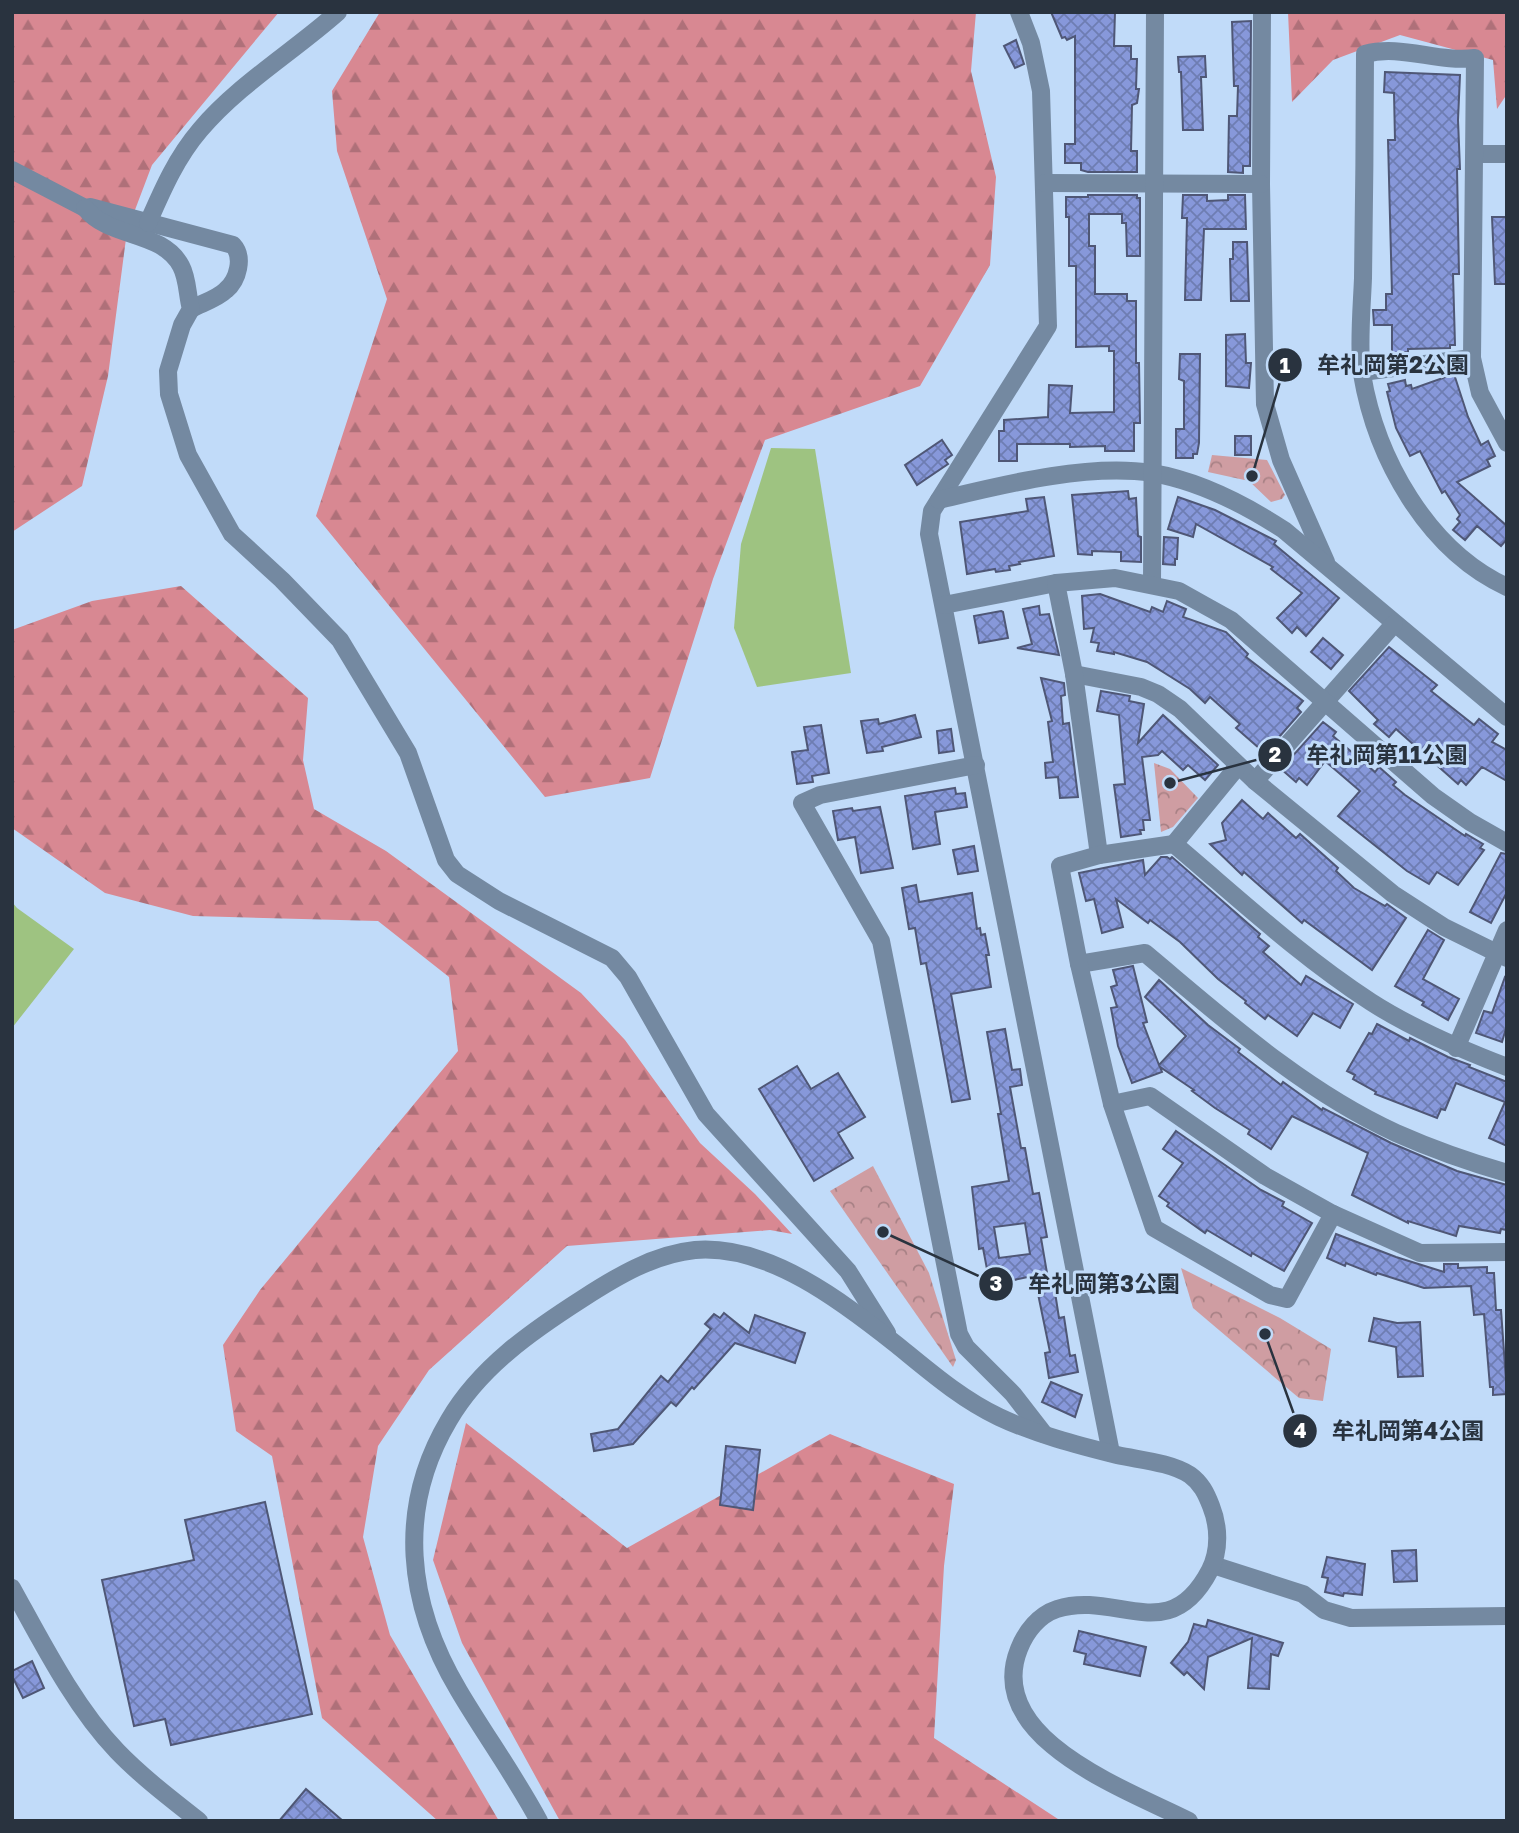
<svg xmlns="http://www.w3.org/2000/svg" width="1519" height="1833" font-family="'Golos Text','Noto Sans JP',sans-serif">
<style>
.forest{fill:url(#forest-firs)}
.park{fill:url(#park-crowns)}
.water{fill:#9ec381}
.building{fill:url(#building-cross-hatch);stroke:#4f5776;stroke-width:2;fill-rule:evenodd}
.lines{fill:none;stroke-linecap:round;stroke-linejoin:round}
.minor{stroke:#7489a1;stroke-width:18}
.leader{fill:none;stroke:#29333f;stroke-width:2.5}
.callout-dot{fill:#29333f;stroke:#c1dbf9;stroke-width:2.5}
.mark-label{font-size:21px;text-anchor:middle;font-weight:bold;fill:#fff}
.callout-label{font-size:23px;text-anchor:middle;font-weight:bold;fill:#29333f;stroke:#c1dbf9;stroke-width:6;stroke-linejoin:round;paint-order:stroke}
</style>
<defs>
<pattern id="forest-firs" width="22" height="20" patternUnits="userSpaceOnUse" patternTransform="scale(1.75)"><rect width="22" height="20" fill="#d88892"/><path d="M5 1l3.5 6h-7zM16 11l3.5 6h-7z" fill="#af7079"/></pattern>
<pattern id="park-crowns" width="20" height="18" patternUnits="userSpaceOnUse" patternTransform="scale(1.75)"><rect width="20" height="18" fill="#cf9da2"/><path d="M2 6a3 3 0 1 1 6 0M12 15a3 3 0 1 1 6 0" fill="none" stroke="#a88185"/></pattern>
<pattern id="building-cross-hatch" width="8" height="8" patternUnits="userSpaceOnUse" patternTransform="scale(1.75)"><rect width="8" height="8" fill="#8798da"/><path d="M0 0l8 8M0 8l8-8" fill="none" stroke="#6e7db2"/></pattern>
</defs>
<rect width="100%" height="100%" fill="#c1dbf9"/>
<g class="forest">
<polygon points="12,12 279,12 152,165 127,231 108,376 82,486 12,532"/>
<polygon points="380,12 976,12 971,71 996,177 990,265 920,386 765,440 713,579 650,778 545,797 316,516 387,299 337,151 332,91"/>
<polygon points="1288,12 1507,12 1507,94 1497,109 1493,60 1400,35 1333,60 1292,102"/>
<polygon points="181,586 308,698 303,760 314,809 386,851 581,993 625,1040 700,1143 755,1194 792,1234 770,1230 567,1246 429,1370 378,1446 363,1537 390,1635 499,1821 438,1821 322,1718 272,1456 236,1431 223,1345 260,1290 458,1051 449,977 378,921 193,916 105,893 12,828 12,630 92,601"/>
<polygon points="466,1423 627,1548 830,1434 954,1484 944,1566 934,1738 1061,1821 560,1821 462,1643 433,1560"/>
</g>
<g class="park">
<polygon points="1212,455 1267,460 1285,495 1282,499 1271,502 1249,481 1208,472"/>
<polygon points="1154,763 1170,769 1198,798 1173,827 1161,832"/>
<polygon points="873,1166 929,1273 956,1360 953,1367 830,1191"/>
<polygon points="1181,1268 1280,1318 1331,1349 1323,1401 1299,1398 1193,1308"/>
</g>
<g class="water">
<polygon points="771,448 815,449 851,673 757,687 734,628 741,544"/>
<polygon points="12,902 17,908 74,949 12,1028"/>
</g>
<g class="building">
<polygon points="1051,12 1115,12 1114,46 1131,46 1131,59 1137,59 1136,89 1139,89 1137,103 1132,105 1131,151 1137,151 1137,172 1088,172 1081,170 1081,163 1065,163 1065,144 1075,144 1075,36 1067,40 1065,37 1062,38"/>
<polygon points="1251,21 1250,166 1243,166 1243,173 1228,172 1229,116 1237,116 1238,86 1234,86 1232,22"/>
<polygon points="1016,40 1024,64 1015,68 1004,46"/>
<polygon points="1205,56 1206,77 1201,77 1203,130 1183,130 1181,72 1179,72 1178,57"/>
<polygon points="1385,72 1460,75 1458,120 1460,169 1457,169 1459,274 1453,274 1455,345 1450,345 1450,348 1408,349 1408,352 1392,353 1392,325 1374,325 1373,310 1386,310 1386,294 1392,294 1388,140 1395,140 1394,93 1384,92"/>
<polygon points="1088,195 1137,195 1137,198 1140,198 1140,256 1127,256 1126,223 1122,223 1122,214 1089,214 1089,246 1095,246 1095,294 1127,294 1127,301 1136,301 1136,363 1139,363 1140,423 1134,423 1134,451 1105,451 1105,446 1070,447 1070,444 1017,444 1017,461 999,461 999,431 1004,431 1004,420 1048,417 1049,385 1072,386 1070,413 1114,412 1114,351 1109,351 1109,346 1076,347 1076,266 1069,266 1069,217 1066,217 1066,197 1088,197"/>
<polygon points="1183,195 1207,195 1207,201 1228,200 1228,195 1245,195 1246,229 1204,229 1201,300 1185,300 1187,218 1182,218"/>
<polygon points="1492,217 1507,217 1507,284 1495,284"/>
<polygon points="1233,242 1247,242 1249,301 1231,301 1230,259 1233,259"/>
<polygon points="1245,334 1246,363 1251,363 1249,388 1226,386 1226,335"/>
<polygon points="1180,354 1200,354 1199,443 1197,454 1193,454 1193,458 1176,458 1176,429 1184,429 1184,381 1179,379"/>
<polygon points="1454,374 1468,417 1481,445 1488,441 1495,456 1487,460 1490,466 1457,482 1507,526 1507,539 1501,546 1477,526 1465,540 1453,530 1460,522 1457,519 1460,515 1445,491 1442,493 1420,451 1410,456 1396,428 1387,392 1390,391 1388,384 1405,380 1406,386 1411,385 1412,389"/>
<rect x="1235" y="436" width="16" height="19"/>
<polygon points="942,440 952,455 945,460 948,464 917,485 905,465"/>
<polygon points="1128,491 1129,499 1136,498 1138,536 1141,537 1141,562 1121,561 1121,552 1092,551 1092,555 1078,554 1072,495"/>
<polygon points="1044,497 1054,556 1019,562 1020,564 1009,566 1010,570 996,572 995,569 967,574 960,522 1028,511 1026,499"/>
<polygon points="1178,497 1215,510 1276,541 1274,544 1339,598 1306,636 1297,627 1292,633 1277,618 1302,593 1271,569 1273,567 1196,524 1193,537 1168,529"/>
<polygon points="1164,537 1178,538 1177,559 1175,559 1175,565 1163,564"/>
<polygon points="1100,594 1150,612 1152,607 1163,612 1167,601 1186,609 1183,617 1226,632 1248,654 1246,657 1303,701 1297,708 1301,712 1272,745 1266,740 1259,748 1236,728 1240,724 1210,697 1205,703 1190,689 1147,662 1114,652 1114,654 1097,651 1099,643 1091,642 1094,628 1084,629 1082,596"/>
<polygon points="1039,606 1040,615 1049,614 1059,655 1017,648 1032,644 1023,609"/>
<polygon points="1001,611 1003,612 1008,638 979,643 974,616"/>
<polygon points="1323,638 1343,655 1331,669 1311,652"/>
<polygon points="1389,647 1437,685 1431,691 1474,725 1479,719 1498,734 1492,742 1507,750 1507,781 1482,767 1466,785 1461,780 1458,784 1396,729 1389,737 1374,724 1378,720 1349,691"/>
<polygon points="1041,678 1064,683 1065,695 1061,696 1063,724 1069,723 1078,797 1060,798 1058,777 1046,778 1045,763 1053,762 1048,722 1052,721"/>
<polygon points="1101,691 1130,696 1129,701 1144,704 1138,743 1163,715 1218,765 1205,780 1188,765 1183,770 1162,751 1158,755 1142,757 1150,820 1143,820 1144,830 1140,830 1141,834 1121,837 1114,785 1125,784 1119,715 1097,711"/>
<polygon points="915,715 921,737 882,747 883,751 867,753 861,721 878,719 879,724"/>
<polygon points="1323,722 1336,732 1333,736 1375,772 1379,767 1396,782 1393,785 1405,795 1465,836 1466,834 1483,844 1480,848 1484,850 1458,885 1437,872 1429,884 1407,871 1338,816 1360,791 1325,761 1307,785 1299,778 1296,782 1281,769"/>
<polygon points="821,725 829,773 812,776 813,782 797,784 792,752 808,750 804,727"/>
<polygon points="951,729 954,751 939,753 937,731"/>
<polygon points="955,788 956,794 965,793 967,807 935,812 940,844 913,849 905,796"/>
<polygon points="1242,800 1263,819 1268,813 1296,838 1300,834 1338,868 1336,871 1354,888 1385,906 1387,904 1406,918 1372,970 1304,920 1302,923 1244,872 1242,875 1210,844 1226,840 1222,823"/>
<polygon points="880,807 893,868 861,873 855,837 838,840 833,811 852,808 853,811"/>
<polygon points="974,846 978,871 958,874 953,850"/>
<polygon points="1501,853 1507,854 1507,892 1491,923 1470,912"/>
<polygon points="1161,857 1167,857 1170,859 1172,857 1260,934 1258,937 1269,946 1263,952 1301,985 1306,976 1353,1004 1340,1028 1313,1013 1297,1036 1268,1015 1265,1019 1245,1003 1246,1001 1218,979 1180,942 1150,920 1148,923 1116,899 1123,927 1102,933 1094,899 1086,901 1079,873 1143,860 1145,875"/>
<polygon points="916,885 919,902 972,893 977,929 980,928 981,935 985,934 989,955 986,955 991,987 951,994 970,1099 952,1102 926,963 921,964 915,928 909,929 902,888"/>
<polygon points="1428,930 1444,940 1423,979 1459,999 1448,1020 1422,1005 1424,1002 1395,986"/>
<polygon points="1133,966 1147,1022 1143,1023 1159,1065 1186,1036 1145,997 1159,980 1208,1025 1240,1049 1238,1052 1281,1085 1283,1082 1322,1110 1323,1108 1391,1143 1457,1171 1507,1185 1507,1230 1501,1229 1500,1233 1459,1226 1456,1236 1408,1221 1408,1223 1352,1195 1368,1153 1292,1116 1271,1149 1248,1134 1250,1130 1215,1108 1192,1091 1194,1090 1160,1067 1162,1072 1132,1083 1118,1046 1111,1008 1117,1007 1111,987 1117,985 1113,970"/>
<polygon points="1505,977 1507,978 1507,1025 1502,1042 1476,1033 1484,1011 1492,1013"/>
<polygon points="1377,1024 1409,1041 1410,1038 1448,1057 1470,1065 1469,1067 1507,1082 1507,1146 1489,1138 1505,1102 1456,1083 1445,1110 1441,1109 1437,1118 1375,1094 1376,1092 1353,1079 1355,1075 1347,1071 1369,1033 1372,1034"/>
<path d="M1005 1029 1012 1070 1020 1069 1022 1085 1010 1087 1021 1148H1025L1033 1194 1039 1193 1047 1237 1041 1238 1047 1273 990 1285 983 1248 979 1249 972 1187 1009 1181 998 1114H1001L987 1032ZM1025 1223 1030 1254 999 1258 994 1227Z"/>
<polygon points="797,1066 811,1089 838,1073 865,1117 838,1133 853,1158 814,1181 759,1089"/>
<polygon points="1176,1131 1261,1190 1284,1202 1282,1206 1312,1223 1284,1271 1252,1253 1251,1256 1207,1230 1205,1233 1167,1206 1169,1203 1159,1196 1183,1163 1163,1149"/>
<polygon points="1336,1234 1396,1257 1444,1272 1444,1264 1458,1264 1458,1268 1487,1267 1487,1273 1494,1273 1496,1310 1501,1310 1507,1394 1493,1395 1493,1387 1490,1387 1484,1314 1474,1315 1471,1286 1424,1288 1377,1273 1376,1275 1346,1263 1345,1266 1327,1258"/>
<polygon points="1054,1286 1059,1318 1064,1317 1070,1356 1075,1355 1078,1372 1049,1378 1045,1353 1050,1352 1037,1289"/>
<polygon points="724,1313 749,1333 755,1315 805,1333 795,1363 735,1343 694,1389 692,1387 676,1406 671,1402 633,1444 594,1451 591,1434 618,1429 661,1376 668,1382 711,1329 705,1324 714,1314 720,1318"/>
<polygon points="1374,1318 1397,1323 1420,1322 1423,1376 1398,1377 1396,1347 1369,1341"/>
<polygon points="1051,1382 1082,1395 1075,1417 1042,1402"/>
<polygon points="726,1446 760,1450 753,1510 720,1505"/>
<polygon points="265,1502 312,1714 171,1745 165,1719 134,1726 102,1580 194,1560 185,1520"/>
<polygon points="1416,1550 1417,1581 1394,1582 1392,1551"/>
<polygon points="1327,1557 1365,1564 1362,1595 1344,1593 1343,1596 1325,1592 1328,1578 1322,1577"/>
<polygon points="1208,1620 1283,1643 1278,1656 1271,1654 1269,1689 1248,1688 1252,1638 1208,1657 1204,1689 1187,1672 1184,1675 1171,1663 1188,1642 1194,1624 1206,1627"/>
<polygon points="1079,1631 1146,1647 1140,1676 1084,1664 1086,1654 1074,1651"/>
<polygon points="32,1661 44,1688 23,1698 12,1676 12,1671"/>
<polygon points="306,1789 343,1821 279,1821"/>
</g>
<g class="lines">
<g class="minor">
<polyline points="1019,12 1031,43 1041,91 1048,326 932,511 929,534 1111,1453"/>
<polyline points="1262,12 1261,184 1265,404 1281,460 1326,562"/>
<polyline points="1475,154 1507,154"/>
<path d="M12 170 85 208 90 207 233 245C244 257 238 280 226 290 217 299 202 303 191 309"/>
<polyline points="1045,183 1261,184"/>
<path d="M85 208C109 239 162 230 181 266 188 279 187 295 191 309L182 325 168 371 169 394 188 455 232 534 282 580 340 640 408 753 446 860 457 874 499 901 612 958 628 977 706 1114 848 1271 887 1333"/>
<path d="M148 223C162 191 176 158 200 130 239 84 293 52 338 12"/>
<polyline points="1362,372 1472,358"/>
<path d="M1507 443 1480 393 1472 358 1475 58C1438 63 1401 44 1365 54 1365 129 1364 203 1363 278 1362 305 1358 348 1362 374 1376 458 1427 550 1507 587"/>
<path d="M939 500C1002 485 1087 463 1152 473 1200 481 1244 504 1284 530L1507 717"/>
<polyline points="1152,584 1155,12"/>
<polyline points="944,605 1056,583"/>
<polyline points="1074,674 1141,687 1158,694 1180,709 1255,781 1393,894 1444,927 1507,958"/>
<polyline points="976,765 820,795 802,803 881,941 959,1334 966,1347 1013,1394 1044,1434"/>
<polyline points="1255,781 1394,624"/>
<polyline points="1174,844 1238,766"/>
<polyline points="1099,855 1074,674 1056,583 1115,578 1179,591 1204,605 1231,620 1433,796 1470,822 1507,843"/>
<path d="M1079 964 1145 953C1224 1019 1302 1090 1396 1133 1432 1149 1469 1162 1507 1173"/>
<polyline points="1456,1048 1507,930"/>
<polyline points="1112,1104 1150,1096 1265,1176 1333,1214 1420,1253 1507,1252"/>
<path d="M1333 1214 1287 1299 1270 1295 1154 1228 1112 1104 1079 964 1060 866 1099 855 1174 844C1238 898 1300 956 1371 1002 1413 1029 1460 1049 1507 1067"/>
<polyline points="1213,1565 1303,1594 1324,1610 1351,1618 1507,1616"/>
<path d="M12 1588C42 1642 74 1706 117 1751 141 1776 171 1799 199 1821"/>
<path d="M539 1821C515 1776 485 1735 459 1691 407 1604 396 1509 449 1420 480 1367 532 1331 582 1299 616 1277 654 1254 695 1250 768 1244 843 1302 897 1345 929 1371 961 1399 999 1417 1035 1434 1077 1445 1117 1455 1139 1460 1170 1462 1190 1475 1201 1483 1206 1493 1211 1506 1219 1526 1220 1550 1210 1570 1169 1649 1117 1590 1057 1609 1039 1615 1026 1631 1019 1649 983 1739 1128 1790 1189 1821"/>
</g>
</g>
<path class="leader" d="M1252 476L1285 365M1170 783L1275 755M883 1232L996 1284M1265 1334L1300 1431"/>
<g class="callout-dot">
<circle cx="1252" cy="476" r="7"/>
<circle cx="1170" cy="783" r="7"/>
<circle cx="883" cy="1232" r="7"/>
<circle cx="1265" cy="1334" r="7"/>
<circle cx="1285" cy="365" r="18"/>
<circle cx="1275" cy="755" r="18"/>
<circle cx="996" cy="1284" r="18"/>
<circle cx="1300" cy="1431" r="18"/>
</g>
<g class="mark-label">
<text x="1285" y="373">1</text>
<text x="1275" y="762">2</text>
<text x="996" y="1291">3</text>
<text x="1300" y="1438">4</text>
</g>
<g class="callout-label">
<text x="1393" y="373">牟礼岡第2公園</text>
<text x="1387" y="763">牟礼岡第11公園</text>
<text x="1104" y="1292">牟礼岡第3公園</text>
<text x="1408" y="1439">牟礼岡第4公園</text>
</g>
<rect width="1519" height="1833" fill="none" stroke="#29333f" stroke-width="28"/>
</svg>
